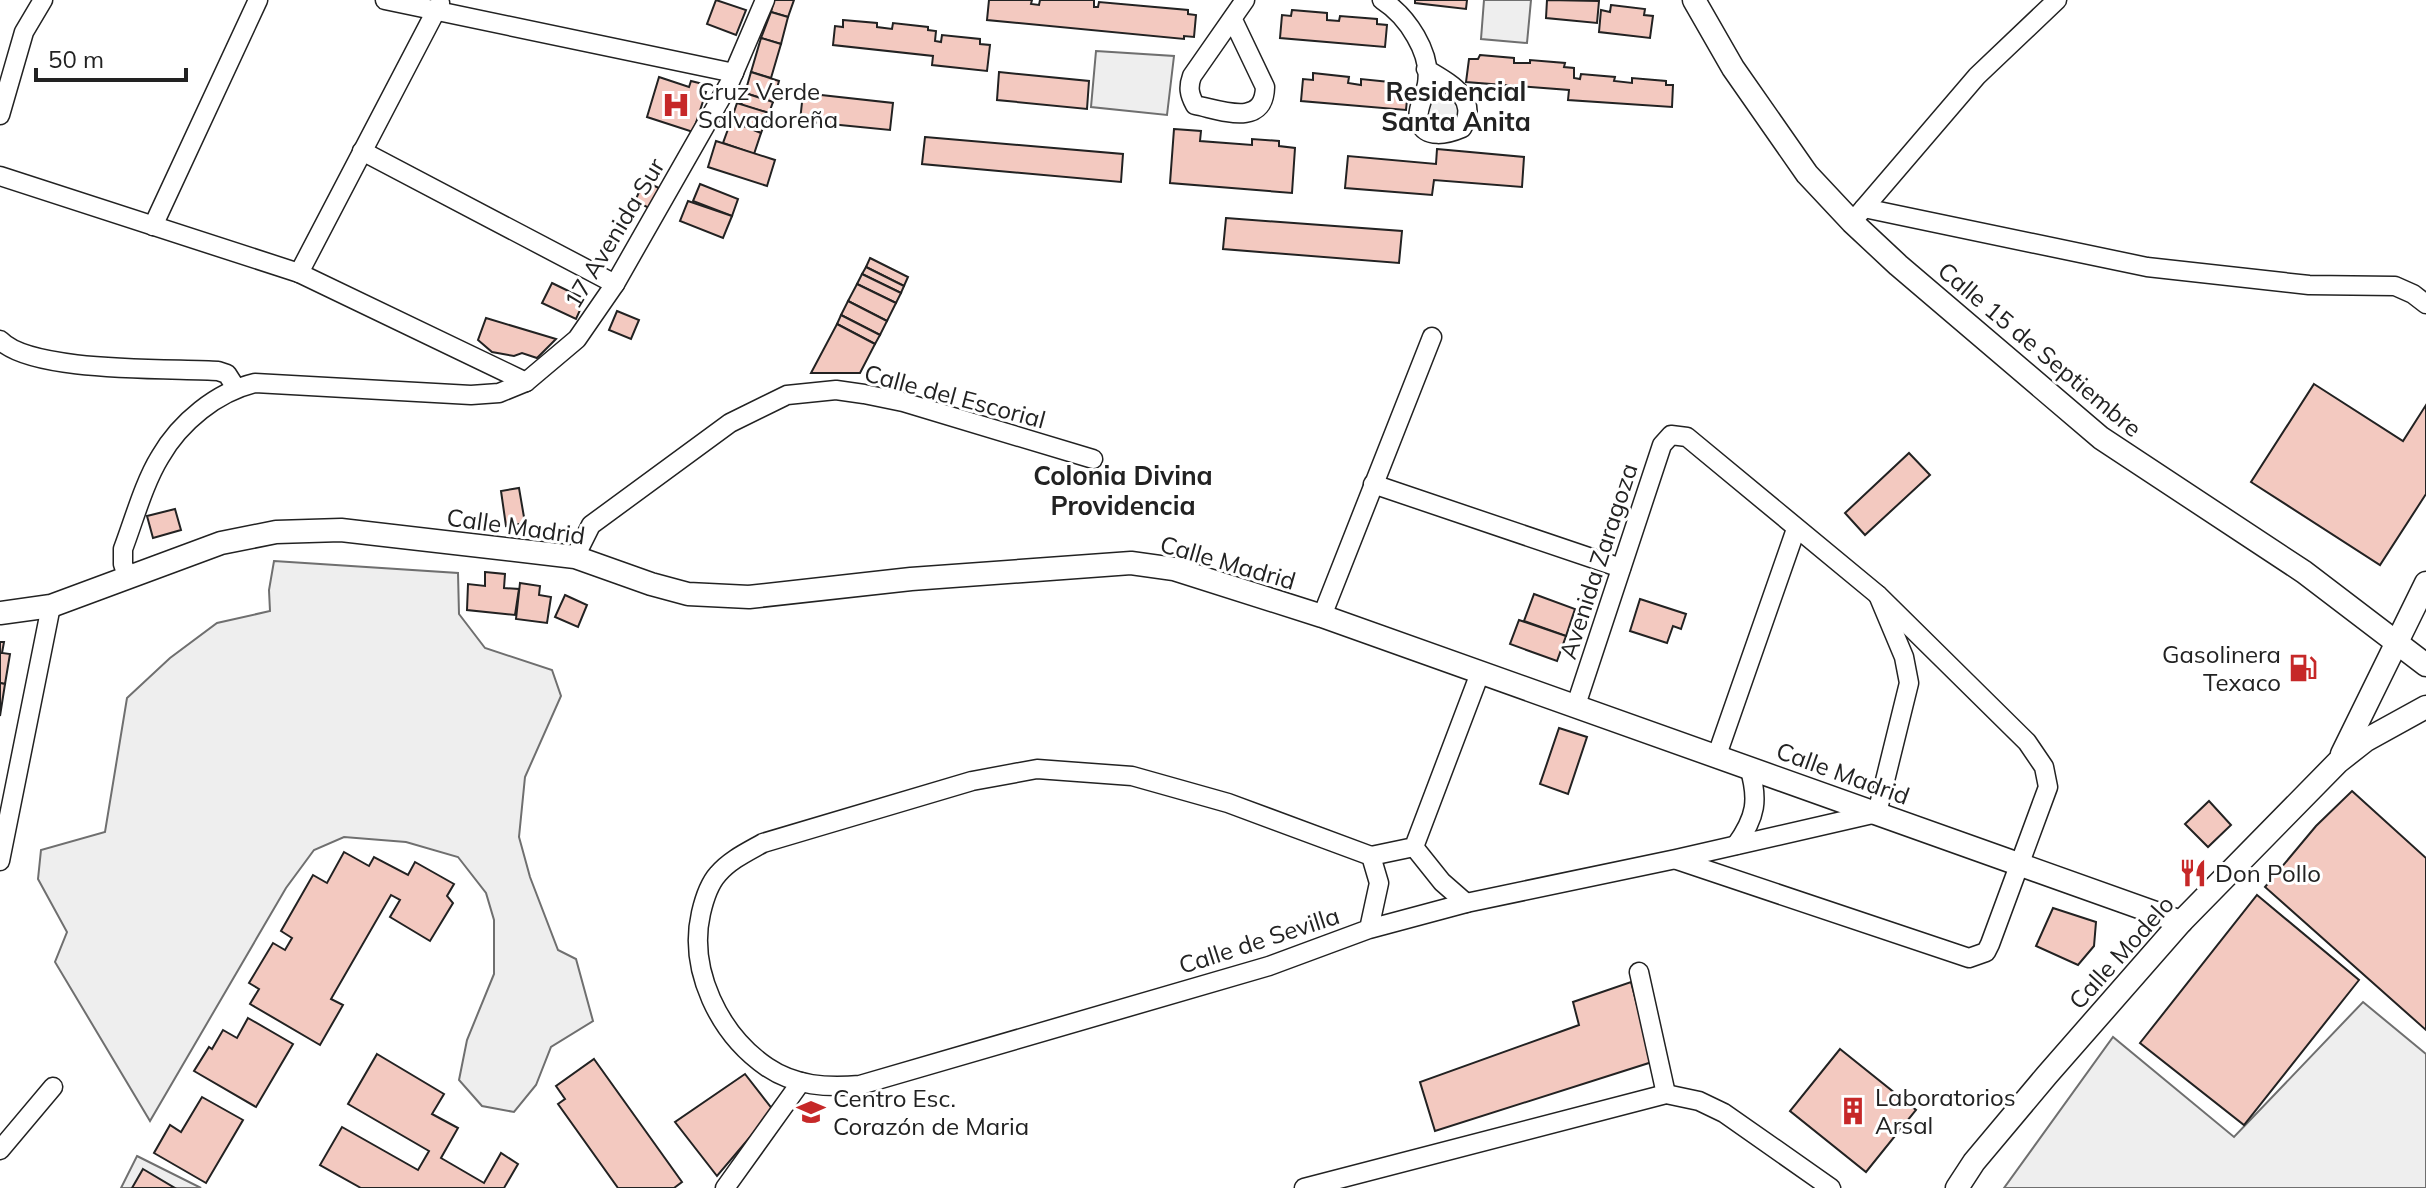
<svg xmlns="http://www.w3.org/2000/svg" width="2426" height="1188" font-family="Mulish,sans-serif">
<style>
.green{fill:#eee;stroke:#6f6f6f;stroke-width:2}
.building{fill:#f3c9c0;stroke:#222;stroke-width:2}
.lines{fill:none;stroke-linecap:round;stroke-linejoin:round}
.minor-casing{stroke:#222;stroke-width:21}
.tertiary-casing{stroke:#222;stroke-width:25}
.minor{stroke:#fff;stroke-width:18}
.tertiary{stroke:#fff;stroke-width:22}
.labels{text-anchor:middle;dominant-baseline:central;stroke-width:6;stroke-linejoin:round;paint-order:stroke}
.poi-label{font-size:24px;fill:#222;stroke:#fff;text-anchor:start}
.street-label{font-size:24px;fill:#222;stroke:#fff}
.neighbourhood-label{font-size:26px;font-weight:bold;fill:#222;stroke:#fff}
</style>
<rect width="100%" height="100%" fill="#fff"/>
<g class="green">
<polygon points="1484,0 1531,0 1527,43 1481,39"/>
<polygon points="1096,51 1174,56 1167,115 1091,107"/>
<polygon points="1433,82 1437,82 1461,107 1460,117 1455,121 1438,125 1429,120 1428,111"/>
<polygon points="274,561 458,573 459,614 485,648 552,670 561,696 525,777 519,837 530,877 558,950 576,959 593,1021 551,1047 536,1085 514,1112 482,1106 459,1080 467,1040 494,974 494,920 486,893 458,857 406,842 344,837 314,850 286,888 150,1121 55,962 67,932 38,879 41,850 105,832 127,698 170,658 217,623 270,611 269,590"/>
<polygon points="2363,1002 2426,1054 2426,1188 2004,1188 2113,1037 2234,1137"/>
<polygon points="137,1156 201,1188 121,1188"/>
</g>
<g class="building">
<polygon points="716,0 746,10 736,35 707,24"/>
<polygon points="774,0 794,0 788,17 771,12"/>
<polygon points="989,0 1032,0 1031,4 1039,5 1040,0 1094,0 1094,7 1098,7 1099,2 1188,10 1188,14 1196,15 1194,37 1184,36 1184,39 987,20"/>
<polygon points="1415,0 1467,0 1466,9 1415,3"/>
<polygon points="1547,0 1599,1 1597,23 1546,18"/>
<polygon points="1611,5 1645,9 1644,15 1653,16 1650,38 1599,32 1601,10 1610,12"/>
<polygon points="1292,10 1327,13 1327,20 1339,21 1340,16 1377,19 1377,24 1387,25 1385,47 1280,38 1282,15 1291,16"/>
<polygon points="771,12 788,17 781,44 761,38"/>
<polygon points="843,20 877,23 877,27 892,29 893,23 928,27 928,30 936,31 935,41 941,42 942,35 980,39 980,44 990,45 987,71 932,65 933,56 833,45 835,26 843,27"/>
<polygon points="761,38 781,44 771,78 751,72"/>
<polygon points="1480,55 1514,58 1514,63 1530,63 1530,60 1565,63 1564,67 1574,68 1574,78 1580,79 1581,74 1615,77 1614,81 1632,83 1632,78 1666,81 1666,85 1673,85 1672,107 1568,100 1569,90 1466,82 1469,59 1478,59"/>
<polygon points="751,72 779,81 773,102 745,93"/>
<polygon points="999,72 1089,81 1087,109 997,100"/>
<polygon points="1313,73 1349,77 1348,83 1361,85 1361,79 1399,83 1398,88 1408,89 1406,110 1301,101 1303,79 1313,80"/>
<polygon points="659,77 689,87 691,81 703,84 701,91 706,92 693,132 647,117"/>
<polygon points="745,93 773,102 769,113 741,105"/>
<polygon points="803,93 893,103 890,130 800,121"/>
<polygon points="737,103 769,113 761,133 731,121"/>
<polygon points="731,121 761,133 754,154 723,143"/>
<polygon points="1174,129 1201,131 1200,141 1252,145 1252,139 1279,141 1279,146 1295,148 1292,193 1170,183"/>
<polygon points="925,137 1123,154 1121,182 922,164"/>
<polygon points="716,141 775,160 767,186 708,167"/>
<polygon points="1437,149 1524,157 1522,187 1434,180 1432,195 1345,188 1348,156 1436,164"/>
<polygon points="644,181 661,189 651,209 635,201"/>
<polygon points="700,184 738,199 732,216 693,201"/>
<polygon points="688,201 732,216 723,238 680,221"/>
<polygon points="1226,218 1402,231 1399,263 1223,249"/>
<polygon points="870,258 908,277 904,286 866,267"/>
<polygon points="866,267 904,286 901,293 862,274"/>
<polygon points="862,274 901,293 896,303 857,284"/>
<polygon points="552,283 585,299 576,319 542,303"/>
<polygon points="857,284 896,303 887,321 848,301"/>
<polygon points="848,301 887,321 880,335 841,315"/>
<polygon points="617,311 639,320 631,339 609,330"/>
<polygon points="841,315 880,335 875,344 837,324"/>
<polygon points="486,318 556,339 537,358 522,353 514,356 492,352 478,340"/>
<polygon points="837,324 875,344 860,373 811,373"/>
<polygon points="2314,384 2403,441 2426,405 2426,494 2380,565 2251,482"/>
<polygon points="1909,453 1930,475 1865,535 1845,513"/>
<polygon points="519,488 525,523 506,526 501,491"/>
<polygon points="175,509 181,530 153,538 147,516"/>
<polygon points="485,572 505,574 504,588 519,589 515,615 467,610 468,584 485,586"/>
<polygon points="520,583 540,586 539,595 551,597 547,623 516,619"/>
<polygon points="1534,594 1575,609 1566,636 1524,621"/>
<polygon points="565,595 587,605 578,627 555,617"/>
<polygon points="1640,599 1686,614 1681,629 1673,626 1667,643 1630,631"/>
<polygon points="1519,620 1566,636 1557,661 1510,644"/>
<polygon points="0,642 4,642 2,653 10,654 5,684 0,683"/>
<polygon points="0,683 5,684 0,716"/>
<polygon points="1559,728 1587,737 1568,794 1540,784"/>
<polygon points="2352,791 2426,858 2426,1030 2265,887 2316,826"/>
<polygon points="2209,801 2231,825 2208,847 2185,824"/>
<polygon points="344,852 369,866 374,857 408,875 415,862 454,884 447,896 453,903 430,941 390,917 400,900 391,895 331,999 343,1005 320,1045 250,1004 259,989 249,983 273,943 285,950 292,938 281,931 313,875 327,883"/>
<polygon points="2257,895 2359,980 2244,1125 2140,1043"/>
<polygon points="2053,908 2096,922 2094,946 2078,965 2036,946"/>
<polygon points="1631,982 1652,1062 1435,1131 1420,1082 1579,1025 1573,1002"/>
<polygon points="248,1018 293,1044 256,1107 194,1071 209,1047 212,1049 223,1030 237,1038"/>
<polygon points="1840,1049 1916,1110 1866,1172 1790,1111"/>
<polygon points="377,1054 444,1094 432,1114 458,1128 441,1158 484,1183 501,1153 518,1164 504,1188 361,1188 320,1165 342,1127 418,1170 429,1151 348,1104"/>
<polygon points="594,1059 682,1182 674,1188 618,1188 558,1104 565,1099 556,1086"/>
<polygon points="745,1074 773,1110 717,1176 675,1122"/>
<polygon points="202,1097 243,1120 206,1183 154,1153 170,1125 181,1132"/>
<polygon points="143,1169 175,1188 132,1188"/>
</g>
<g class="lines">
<defs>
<g id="minor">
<polyline points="385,0 734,73"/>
<path d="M1382 0C1407 16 1432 53 1427 84 1425 95 1416 110 1419 121 1425 140 1448 134 1462 128 1480 98 1449 83 1426 69"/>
<path d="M1233 20 1265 87C1264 128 1221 110 1195 105 1189 94 1188 87 1192 76L1245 0"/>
<polyline points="0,115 24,32 43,0"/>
<polyline points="362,151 615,284"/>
<polyline points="0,176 299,273 526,382"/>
<polyline points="1864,208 2147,267 2309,285 2395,286 2413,294 2426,304"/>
<polyline points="1858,215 1977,76 2057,0"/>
<polyline points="153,226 258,0"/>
<polyline points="299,273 440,3"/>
<path d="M0 340C31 373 170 368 218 371L227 374 236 388"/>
<polyline points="1373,484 1621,568"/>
<polyline points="575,557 591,525 730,423 787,395 836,390 864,394 903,402 1093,459"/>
<path d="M127 576 123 564V549C134 520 144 483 160 457 180 422 217 392 255 383L471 395 499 393 526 382 577 339 615 284 729 84 765 0"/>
<polyline points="1322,616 1432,337"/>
<polyline points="1576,705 1662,445 1671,435 1687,437 1878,595 2027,742 2044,767 2048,787 1990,944 1986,952 1969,958 1677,860"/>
<polyline points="1717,755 1796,529"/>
<path d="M1736 845C1756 817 1759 800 1749 767"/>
<polyline points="1414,847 1442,882 1466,903"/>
<polyline points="1371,856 1414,847 1480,673"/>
<polyline points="0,861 51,606"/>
<path d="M1369 929 1379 883 1371 856 1228 803 1132 776 1037 769 972 781 763 843C747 852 730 860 718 874 709 884 704 900 701 913 688 970 719 1034 767 1067 795 1086 827 1088 860 1085L1269 966 1369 929 1466 903 1676 859 1877 813 1909 683 1904 657 1878 595"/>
<polyline points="1639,972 1666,1094"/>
<polyline points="0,1150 53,1087"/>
<polyline points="725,1188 801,1082"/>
<polyline points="1304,1188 1666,1094 1699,1101 1724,1113 1831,1188"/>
</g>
<g id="tertiary">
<polyline points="1694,0 1733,68 1807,174 1852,222 1898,265 2101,438 2304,572 2426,665"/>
<polyline points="0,613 51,606 221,543 276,532 341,530 575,557 651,584 688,594 749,597 911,579 1131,563 1174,569 1322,616 2181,922"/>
<polyline points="2342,754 2426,583"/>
<polyline points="1957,1188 1974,1162 2047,1075 2181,922 2338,762 2366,740 2426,707"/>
</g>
</defs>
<use href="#minor" class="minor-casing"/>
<use href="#tertiary" class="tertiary-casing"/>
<use href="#minor" class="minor"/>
<use href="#tertiary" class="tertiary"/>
</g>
<defs>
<symbol id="hospital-bare" viewBox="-9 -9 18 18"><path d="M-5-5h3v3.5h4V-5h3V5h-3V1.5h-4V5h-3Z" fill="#c62828" stroke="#fff" stroke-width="2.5" paint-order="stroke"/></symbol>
<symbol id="fuel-bare" viewBox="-9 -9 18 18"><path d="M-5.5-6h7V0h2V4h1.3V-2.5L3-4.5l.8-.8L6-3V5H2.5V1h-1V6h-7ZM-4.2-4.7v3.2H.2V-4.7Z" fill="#c62828" stroke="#fff" stroke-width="2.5" paint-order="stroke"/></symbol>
<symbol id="restaurant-bare" viewBox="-9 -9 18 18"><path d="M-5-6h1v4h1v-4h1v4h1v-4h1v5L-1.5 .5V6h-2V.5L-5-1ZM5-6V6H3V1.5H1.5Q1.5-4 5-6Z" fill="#c62828" stroke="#fff" stroke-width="2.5" paint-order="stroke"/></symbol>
<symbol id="building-bare" viewBox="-9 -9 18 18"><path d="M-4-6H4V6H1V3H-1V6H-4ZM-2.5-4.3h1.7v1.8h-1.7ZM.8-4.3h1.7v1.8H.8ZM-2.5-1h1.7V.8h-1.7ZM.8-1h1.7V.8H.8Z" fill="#c62828" stroke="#fff" stroke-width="2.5" paint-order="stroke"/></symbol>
<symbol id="school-bare" viewBox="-9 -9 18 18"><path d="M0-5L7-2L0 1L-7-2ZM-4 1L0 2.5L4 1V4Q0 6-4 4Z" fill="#c62828" stroke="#fff" stroke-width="2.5" paint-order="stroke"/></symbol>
</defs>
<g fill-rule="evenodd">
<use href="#hospital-bare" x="656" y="85" width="40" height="40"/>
<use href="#fuel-bare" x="2283" y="648" width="40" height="40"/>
<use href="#restaurant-bare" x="2173" y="853" width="40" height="40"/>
<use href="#building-bare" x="1833" y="1091" width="40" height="40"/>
<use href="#school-bare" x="791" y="1092" width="40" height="40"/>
</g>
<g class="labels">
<g class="poi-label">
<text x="698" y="91">Cruz Verde<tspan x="698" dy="28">Salvadoreña</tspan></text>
<text x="2281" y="654" text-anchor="end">Gasolinera<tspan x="2281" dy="28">Texaco</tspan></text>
<text x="2215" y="873">Don Pollo</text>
<text x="1875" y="1097">Laboratorios<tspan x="1875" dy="28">Arsal</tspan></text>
<text x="833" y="1098">Centro Esc.<tspan x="833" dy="28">Corazón de Maria</tspan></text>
</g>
<g class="street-label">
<text transform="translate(614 233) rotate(-59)">17 Avenida Sur</text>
<text transform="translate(2040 349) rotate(40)">Calle 15 de Septiembre</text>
<text transform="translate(955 396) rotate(15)">Calle del Escorial</text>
<text transform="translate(516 526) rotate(8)">Calle Madrid</text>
<text transform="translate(1598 561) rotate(-72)">Avenida Zaragoza</text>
<text transform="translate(1228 562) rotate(16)">Calle Madrid</text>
<text transform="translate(1843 773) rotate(20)">Calle Madrid</text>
<text transform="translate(1259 940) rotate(-18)">Calle de Sevilla</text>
<text transform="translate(2121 952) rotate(-48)">Calle Modelo</text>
</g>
<g class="neighbourhood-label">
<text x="1456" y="91">Residencial<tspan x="1456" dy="30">Santa Anita</tspan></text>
<text x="1123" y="475">Colonia Divina<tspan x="1123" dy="30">Providencia</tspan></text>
</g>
</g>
<path d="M36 68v12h150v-12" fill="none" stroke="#222222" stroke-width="4"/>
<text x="48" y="68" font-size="24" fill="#222222" stroke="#ffffff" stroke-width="6" paint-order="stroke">50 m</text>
</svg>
